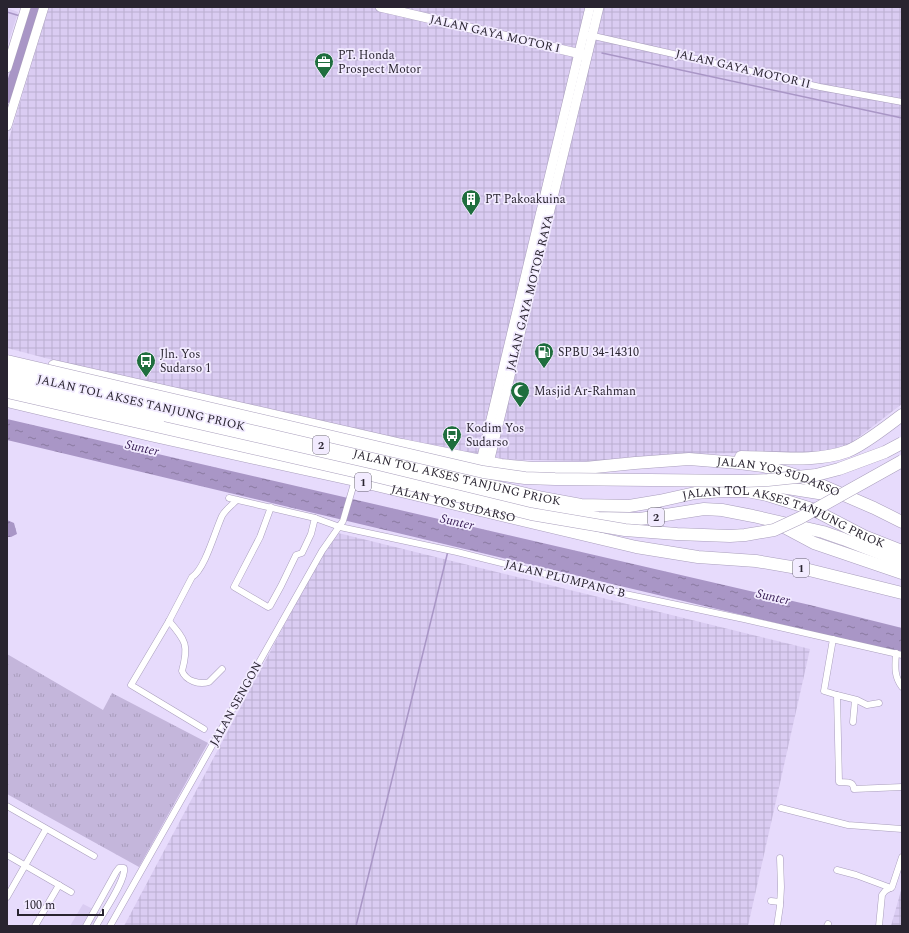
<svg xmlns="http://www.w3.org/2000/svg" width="909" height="933" font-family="Spectral,serif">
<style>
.built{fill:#daccf2}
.industrial{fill:url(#industrial-grid)}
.grass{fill:url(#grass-tufts)}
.water{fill:url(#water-ripples)}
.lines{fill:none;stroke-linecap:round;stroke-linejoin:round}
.stream{stroke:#a996c6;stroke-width:1.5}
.river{stroke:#a996c6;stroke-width:10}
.street-casing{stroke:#a99ebc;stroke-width:7}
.secondary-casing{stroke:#a99ebc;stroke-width:10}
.highway-casing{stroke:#a99ebc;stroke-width:13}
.street{stroke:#fff;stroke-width:6}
.secondary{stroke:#fff;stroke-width:9}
.highway{stroke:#fff;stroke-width:12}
.highway-bridge-casing{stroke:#a99ebc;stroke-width:13;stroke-linecap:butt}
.highway-bridge{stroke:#fff;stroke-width:12}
.labels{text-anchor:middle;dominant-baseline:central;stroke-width:3.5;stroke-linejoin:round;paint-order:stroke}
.shield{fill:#f2ebff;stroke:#65606e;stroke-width:1}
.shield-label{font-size:11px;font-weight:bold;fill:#292430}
.street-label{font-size:12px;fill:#292430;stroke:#f2ebff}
.poi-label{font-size:12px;fill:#292430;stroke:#f2ebff;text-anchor:start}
.water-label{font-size:13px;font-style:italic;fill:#341852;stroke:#f2ebff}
</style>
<defs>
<pattern id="industrial-grid" width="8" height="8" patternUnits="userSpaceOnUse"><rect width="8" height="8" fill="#daccf2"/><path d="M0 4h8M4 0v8" fill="none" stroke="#bbafd0"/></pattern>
<pattern id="grass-tufts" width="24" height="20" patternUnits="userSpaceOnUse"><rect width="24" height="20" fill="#c4b6db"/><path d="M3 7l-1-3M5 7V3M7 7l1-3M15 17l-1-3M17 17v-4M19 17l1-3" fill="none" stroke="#a89cbc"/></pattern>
<pattern id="water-ripples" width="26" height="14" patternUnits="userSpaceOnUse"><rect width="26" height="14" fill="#a996c6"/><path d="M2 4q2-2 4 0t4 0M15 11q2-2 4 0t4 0" fill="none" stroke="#8a7aa1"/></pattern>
</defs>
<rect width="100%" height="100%" fill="#e7dbfc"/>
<g class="built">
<polygon points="7,8 18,12 7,47"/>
<polygon points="83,904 99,912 91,926 70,926"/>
</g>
<g class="industrial">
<polygon points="49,7 902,7 902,404 842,450 793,458 783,452 694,454 634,462 483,459 214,402 7,348 7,145"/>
<polygon points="334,532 810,649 748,926 124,926"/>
<polygon points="902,887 902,926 891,926"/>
</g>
<polygon class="grass" points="7,654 103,710 112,693 208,743 139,867 7,794"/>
<g class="water">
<polygon points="7,419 810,605 902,628 902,653 7,440"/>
<polygon points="7,520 14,523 17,534 11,537 7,537"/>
</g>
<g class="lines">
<g class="stream">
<polyline points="7,12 20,16"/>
<polyline points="26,18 32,20"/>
<polyline points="602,53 902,118"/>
<polyline points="356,926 448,551"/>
</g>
<polyline class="river" points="7,98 36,7"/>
<defs>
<g id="street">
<polyline points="589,35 820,87 902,102"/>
<polyline points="229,498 315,518 340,527 457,552 625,594 744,619 902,655"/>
<polyline points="271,507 260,537 234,587 268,607 270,606 281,586 296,555 302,553 311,534 315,518"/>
<path d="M169 621C186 641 189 645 182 671 186 681 199 685 209 682L222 669"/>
<path d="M833 639 824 691 837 695 839 782C846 783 853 780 854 789L902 787"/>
<path d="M896 653C895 667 894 676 902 687"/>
<polyline points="837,695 857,700 867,705 879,703"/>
<polyline points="853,722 855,700"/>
<path d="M204 729 131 685 169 621 192 577C205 569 215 531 222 516 225 510 232 505 237 500"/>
<polyline points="7,806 94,856"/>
<polyline points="781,808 848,825 902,829"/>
<polyline points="7,855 71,892"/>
<polyline points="837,870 856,875 891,888"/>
<polyline points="7,897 46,829"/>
<polyline points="771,901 780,902"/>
<polyline points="35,926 59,885"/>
<path d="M86 926 116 872 119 868H124C126 881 102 914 96 926"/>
<polyline points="110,926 322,551 343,521 355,480"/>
<polyline points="777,926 780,906 781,887 780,858"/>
<polyline points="827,926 828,924"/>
<polyline points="879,926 882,895 885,891 892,887 902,857"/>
</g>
<g id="secondary">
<polyline points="380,7 585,55"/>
<polyline points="7,68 26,7"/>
<polyline points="7,126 44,7"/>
<polyline points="481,461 590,7"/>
<polyline points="489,463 599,7"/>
</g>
<g id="highway">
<path id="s1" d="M54 366 402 445 501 465 533 468H585L635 463 689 459 739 463 763 466 785 472 807 479 874 508 902 522"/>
<path id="s2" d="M7 401 150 435 355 480 636 547 698 557 756 561 809 570 902 593"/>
<path id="s3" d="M161 408 480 483 543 498 581 505 629 506 659 501 695 493 724 491H747L767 495 812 509 864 536 902 551"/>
<polyline points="159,418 527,505 598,518 640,519 704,509 722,510 753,516 823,532 843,539 902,562"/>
<path d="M741 457C776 457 815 463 848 451 865 444 887 426 902 415"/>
<polyline points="752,486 781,487 831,495"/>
<polyline points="784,527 814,543 902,573"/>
</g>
</defs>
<use href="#street" class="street-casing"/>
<use href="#secondary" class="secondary-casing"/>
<use href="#highway" class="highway-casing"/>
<use href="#street" class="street"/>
<use href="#secondary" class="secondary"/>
<use href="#highway" class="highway"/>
<defs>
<g id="highway-bridge">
<polyline points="7,361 483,472 525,478 555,479 744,481 768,480 816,475 839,469 885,452 902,443"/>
<polyline points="7,371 161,408"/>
<polyline points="7,382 159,418"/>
<polyline points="7,392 375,476 531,514 625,530 677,534 730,536 745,535 774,530 800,518 902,461"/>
</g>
</defs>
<use href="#highway-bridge" class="highway-bridge-casing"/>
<use href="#highway-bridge" class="highway-bridge"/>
</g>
<defs>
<symbol id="office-pin" viewBox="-11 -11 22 30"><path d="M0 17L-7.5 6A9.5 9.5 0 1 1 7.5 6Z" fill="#1f6e3e" stroke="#f2ebff"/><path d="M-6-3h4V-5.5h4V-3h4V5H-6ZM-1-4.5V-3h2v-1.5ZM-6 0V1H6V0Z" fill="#fff"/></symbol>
<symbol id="building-pin" viewBox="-11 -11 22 30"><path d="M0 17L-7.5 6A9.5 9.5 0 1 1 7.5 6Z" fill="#1f6e3e" stroke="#f2ebff"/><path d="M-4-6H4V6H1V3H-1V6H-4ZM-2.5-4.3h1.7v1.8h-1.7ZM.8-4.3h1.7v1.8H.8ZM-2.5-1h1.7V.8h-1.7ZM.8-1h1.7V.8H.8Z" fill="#fff"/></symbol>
<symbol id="fuel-pin" viewBox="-11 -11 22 30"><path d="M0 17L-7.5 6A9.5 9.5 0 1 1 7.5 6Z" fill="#1f6e3e" stroke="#f2ebff"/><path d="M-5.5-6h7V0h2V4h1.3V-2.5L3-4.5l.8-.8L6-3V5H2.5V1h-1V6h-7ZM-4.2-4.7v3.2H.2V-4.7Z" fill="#fff"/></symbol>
<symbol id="bus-pin" viewBox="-11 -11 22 30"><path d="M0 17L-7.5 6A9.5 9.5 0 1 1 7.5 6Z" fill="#1f6e3e" stroke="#f2ebff"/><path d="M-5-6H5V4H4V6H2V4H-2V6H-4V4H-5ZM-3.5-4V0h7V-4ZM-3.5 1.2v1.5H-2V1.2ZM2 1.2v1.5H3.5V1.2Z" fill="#fff"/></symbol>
<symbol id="mosque-pin" viewBox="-11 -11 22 30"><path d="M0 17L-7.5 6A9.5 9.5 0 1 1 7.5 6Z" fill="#1f6e3e" stroke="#f2ebff"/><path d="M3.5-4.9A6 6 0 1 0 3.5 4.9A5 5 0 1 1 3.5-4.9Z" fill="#fff"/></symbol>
</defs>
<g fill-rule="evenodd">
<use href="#office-pin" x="313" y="51" width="22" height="30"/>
<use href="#building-pin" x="460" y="188" width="22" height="30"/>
<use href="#fuel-pin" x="533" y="341" width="22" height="30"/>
<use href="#bus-pin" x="135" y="350" width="22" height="30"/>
<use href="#mosque-pin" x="509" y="380" width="22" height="30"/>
<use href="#bus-pin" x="441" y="424" width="22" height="30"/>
</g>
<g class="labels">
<g class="shield">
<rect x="313" y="436" width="16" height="18" rx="3"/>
<rect x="355" y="473" width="16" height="18" rx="3"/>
<rect x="648" y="508" width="16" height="18" rx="3"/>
<rect x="793" y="559" width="16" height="18" rx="3"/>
</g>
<g class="shield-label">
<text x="321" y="445">2</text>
<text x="363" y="482">1</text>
<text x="656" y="517">2</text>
<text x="801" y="568">1</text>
</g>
<g class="street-label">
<text transform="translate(495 34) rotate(13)">JALAN GAYA MOTOR I</text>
<text transform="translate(743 69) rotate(13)">JALAN GAYA MOTOR II</text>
<text transform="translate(530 293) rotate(-76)">JALAN GAYA MOTOR RAYA</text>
<text transform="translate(141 403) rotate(13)">JALAN TOL AKSES TANJUNG PRIOK</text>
<text stroke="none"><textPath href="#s3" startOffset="304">JALAN TOL AKSES TANJUNG PRIOK</textPath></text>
<text stroke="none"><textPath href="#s1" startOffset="738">JALAN YOS SUDARSO</textPath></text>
<text stroke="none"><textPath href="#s2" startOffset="458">JALAN YOS SUDARSO</textPath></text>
<text stroke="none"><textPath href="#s3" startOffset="640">JALAN TOL AKSES TANJUNG PRIOK</textPath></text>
<text transform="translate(565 579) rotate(14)">JALAN PLUMPANG B</text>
<text transform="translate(236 704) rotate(-61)">JALAN SENGON</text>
</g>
<g class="poi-label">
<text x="338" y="55">PT. Honda<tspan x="338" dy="14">Prospect Motor</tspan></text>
<text x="485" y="199">PT Pakoakuina</text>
<text x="558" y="352">SPBU 34-14310</text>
<text x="160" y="354">Jln. Yos<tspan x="160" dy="14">Sudarso 1</tspan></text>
<text x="534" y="391">Masjid Ar-Rahman</text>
<text x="466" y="428">Kodim Yos<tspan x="466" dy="14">Sudarso</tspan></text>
</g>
<g class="water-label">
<text transform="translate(142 448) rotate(13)">Sunter</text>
<text transform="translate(457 522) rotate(13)">Sunter</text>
<text transform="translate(773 597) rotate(13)">Sunter</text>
</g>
</g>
<rect width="909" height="933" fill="none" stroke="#292430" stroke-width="16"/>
<path d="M18 909v6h85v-6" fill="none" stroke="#292430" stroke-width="2"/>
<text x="24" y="909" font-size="12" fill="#292430" stroke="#f2ebff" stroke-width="3" paint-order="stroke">100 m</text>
</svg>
